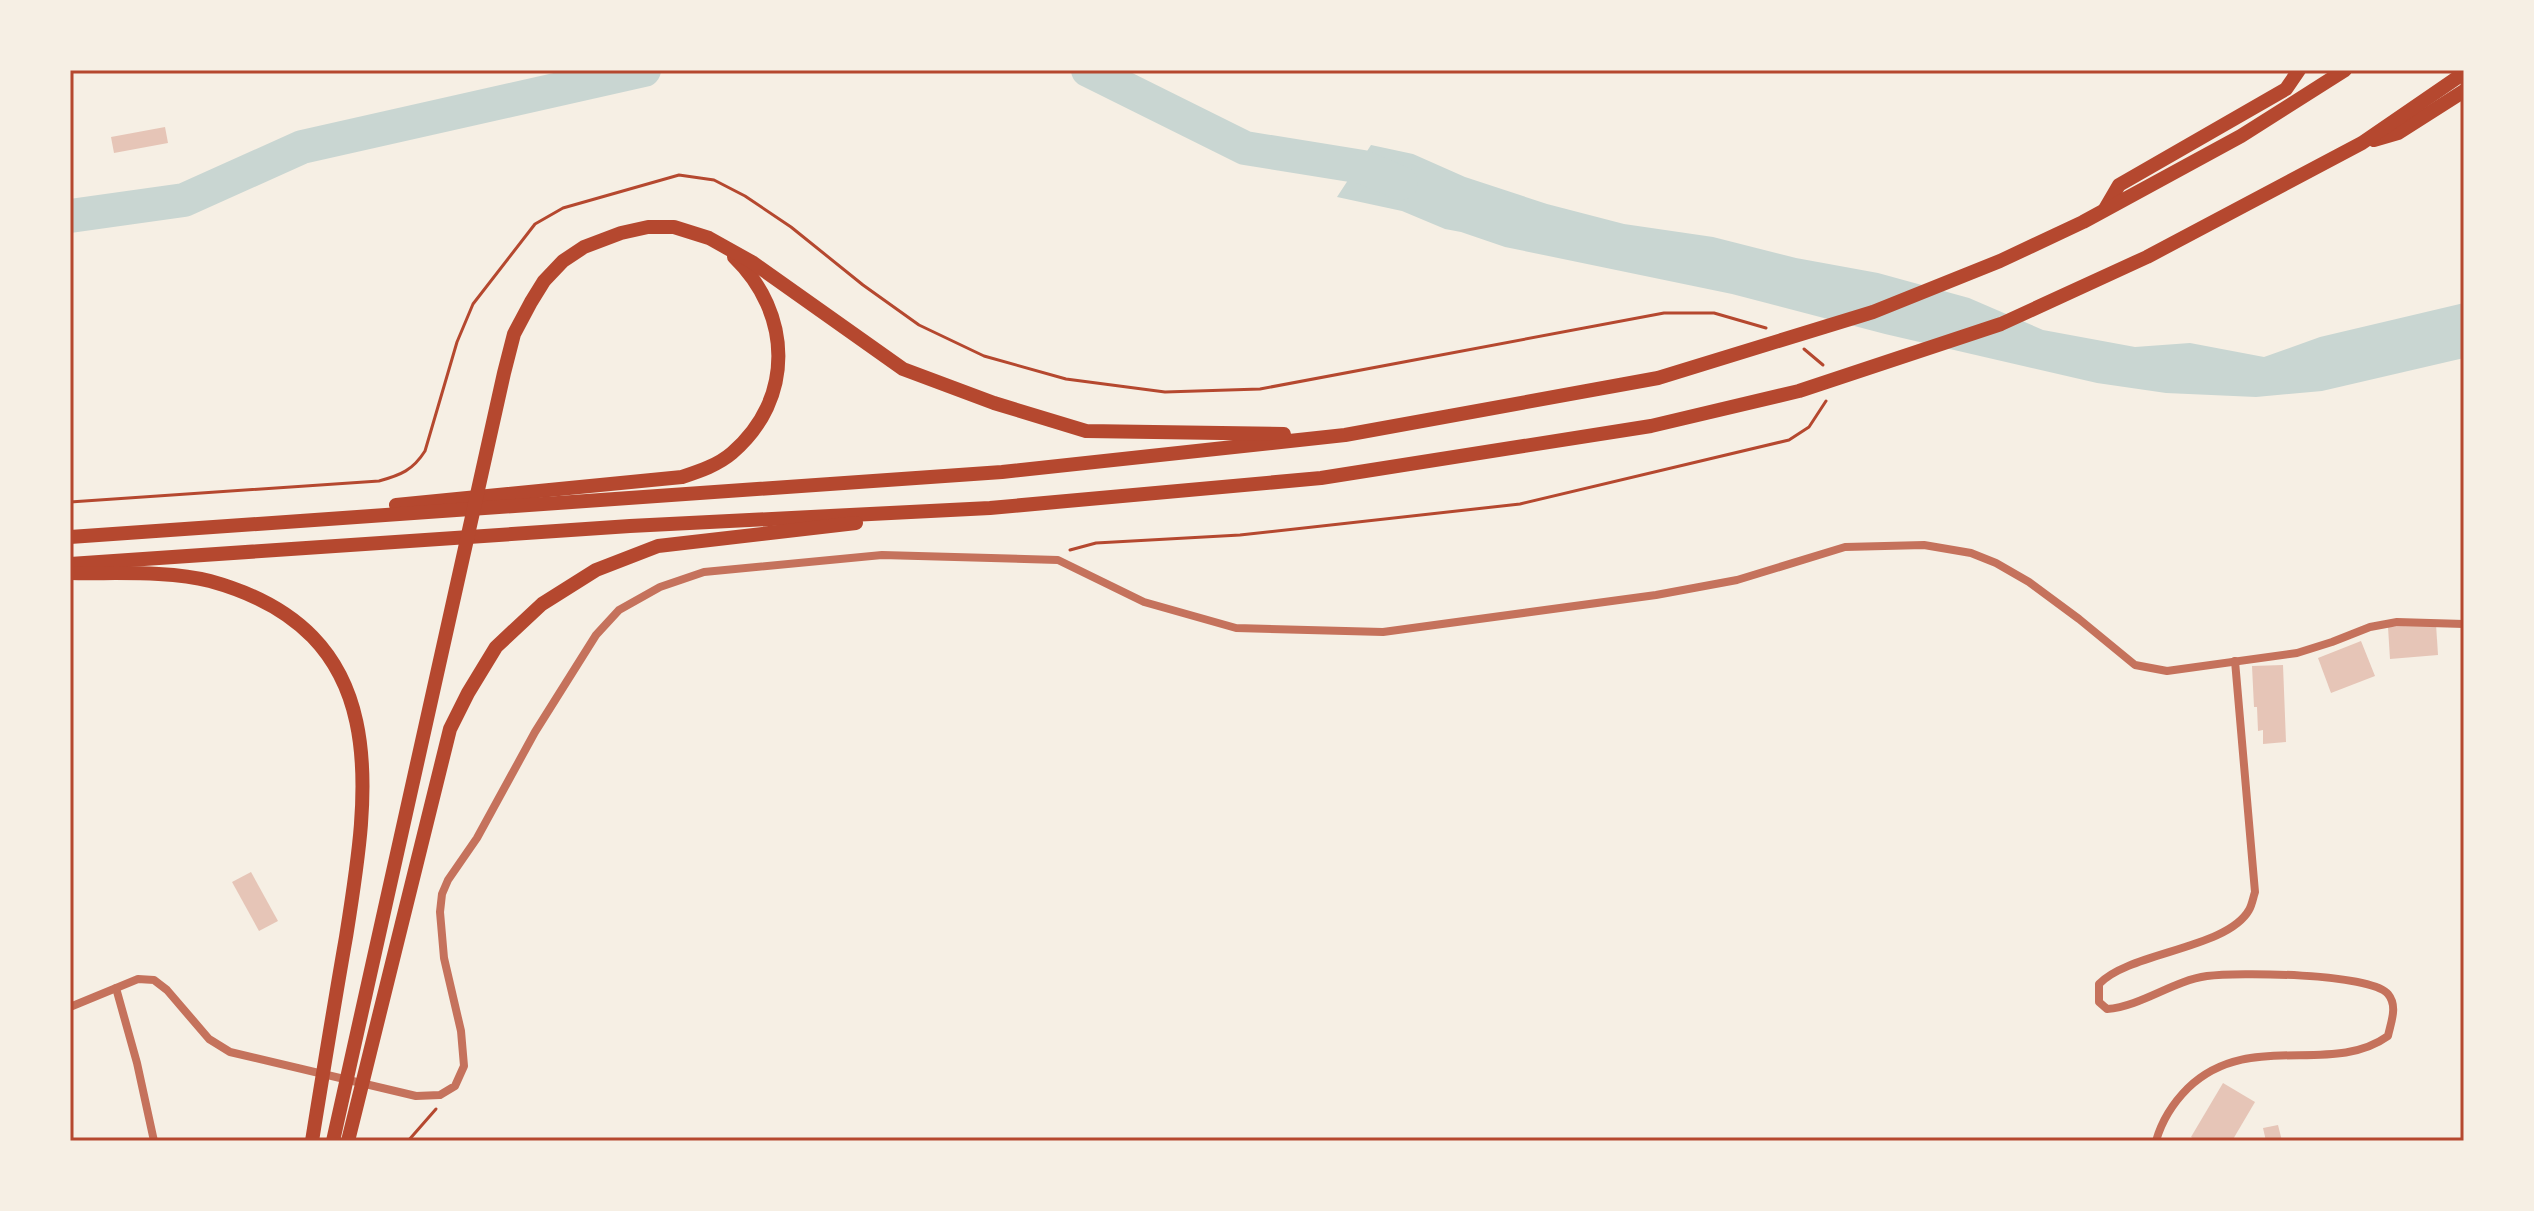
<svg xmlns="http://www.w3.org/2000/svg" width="2534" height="1211" font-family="'Public Sans',sans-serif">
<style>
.water{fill:#c9d6d2}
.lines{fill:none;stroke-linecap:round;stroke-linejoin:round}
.river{stroke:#c9d6d2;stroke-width:34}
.building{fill:#e6c5b7}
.path{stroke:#b5482f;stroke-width:3}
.minor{stroke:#c5725c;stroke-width:8}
.trunk{stroke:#b5482f;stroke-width:14}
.neatline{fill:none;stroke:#b5482f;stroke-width:3}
</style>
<rect width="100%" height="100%" fill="#f6efe4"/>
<polygon class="water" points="1371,145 1413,154 1465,177 1547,204 1624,224 1713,237 1796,258 1878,273 1969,298 2043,330 2135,347 2190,343 2264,357 2320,337 2464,303 2464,358 2322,391 2256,397 2166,393 2097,383 1885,334 1732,294 1505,247 1461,232 1445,229 1402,211 1337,197"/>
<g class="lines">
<g class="river">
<polyline points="1088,70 1245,148 1363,167 1401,183"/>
<polyline points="70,216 184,200 302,147 644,70"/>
</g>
</g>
<g class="building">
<polygon points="165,127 168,143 114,153 111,137"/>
<polygon points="2436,624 2438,655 2390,659 2388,627"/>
<polygon points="2361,641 2375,676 2331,693 2318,658"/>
<polygon points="2283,665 2286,742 2263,744 2263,730 2258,731 2257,707 2254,707 2252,666"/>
<polygon points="251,872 278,921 259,931 232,882"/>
<polygon points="2223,1083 2255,1102 2232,1141 2197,1141 2191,1137"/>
<polygon points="2278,1125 2282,1141 2266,1141 2263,1128"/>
</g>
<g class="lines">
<g class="path">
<polyline points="1804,349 1823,365"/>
<path d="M70 502 379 481C401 475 413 470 425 451L457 342 473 304 535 224 563 208 679 175 714 180 745 196 791 227 863 285 919 325 984 356 1066 379 1165 392 1260 389 1664 313H1714L1766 328"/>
<polyline points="1070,550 1096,543 1240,535 1520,504 1789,440 1809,427 1826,401"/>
<polyline points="408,1141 436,1109"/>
</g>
<g class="minor">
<polyline points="116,988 137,1063 154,1141"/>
<polyline points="70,1007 138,979 154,980 167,990 209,1039 230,1052 416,1096 440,1095 455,1086 464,1066 461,1031 444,958 440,912 442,894 448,880 477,838 535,732 596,635 619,610 660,587 704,572 882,555 1058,560 1144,602 1236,628 1383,632 1656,595 1737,580 1845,547 1924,545 1971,553 1996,563 2029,582 2079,619 2135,665 2167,671 2297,653 2332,642 2370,627 2397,622 2464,624"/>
<path d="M2156 1141C2162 1120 2173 1103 2188 1088 2249 1029 2331 1077 2388 1036 2391 1022 2398 1006 2388 994 2371 973 2236 972 2207 976 2172 981 2142 1006 2107 1009L2099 1002V984C2129 952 2227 949 2249 910 2252 905 2253 898 2255 892L2235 661"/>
</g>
<g class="trunk">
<polyline points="2374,140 2398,133 2464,91"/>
<polyline points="2105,209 2119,185 2286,89 2299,70"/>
<path d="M396 505 682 477C700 471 718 465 732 453 795 399 792 313 734 257"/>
<polyline points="70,537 1002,472 1345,435 1658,378 1873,312 2000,261 2083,222 2241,136 2345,70"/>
<polyline points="70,564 630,526 990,508 1321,478 1651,426 1799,391 2001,324 2147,257 2362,143 2464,73"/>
<path d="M70 573C112 574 169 570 210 581 395 632 370 787 346 937 334 1005 323 1073 312 1141"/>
<polyline points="333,1141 504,373 514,334 531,302 544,281 563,261 584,247 621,233 648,227 674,227 709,238 752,262 903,369 994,403 1086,431 1284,434"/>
<polyline points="348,1141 450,729 468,693 496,647 542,604 596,570 658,546 856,523"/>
</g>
</g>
<rect width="2534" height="1211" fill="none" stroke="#f6efe4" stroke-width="144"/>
<rect x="72" y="72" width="2390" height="1067" class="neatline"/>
</svg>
